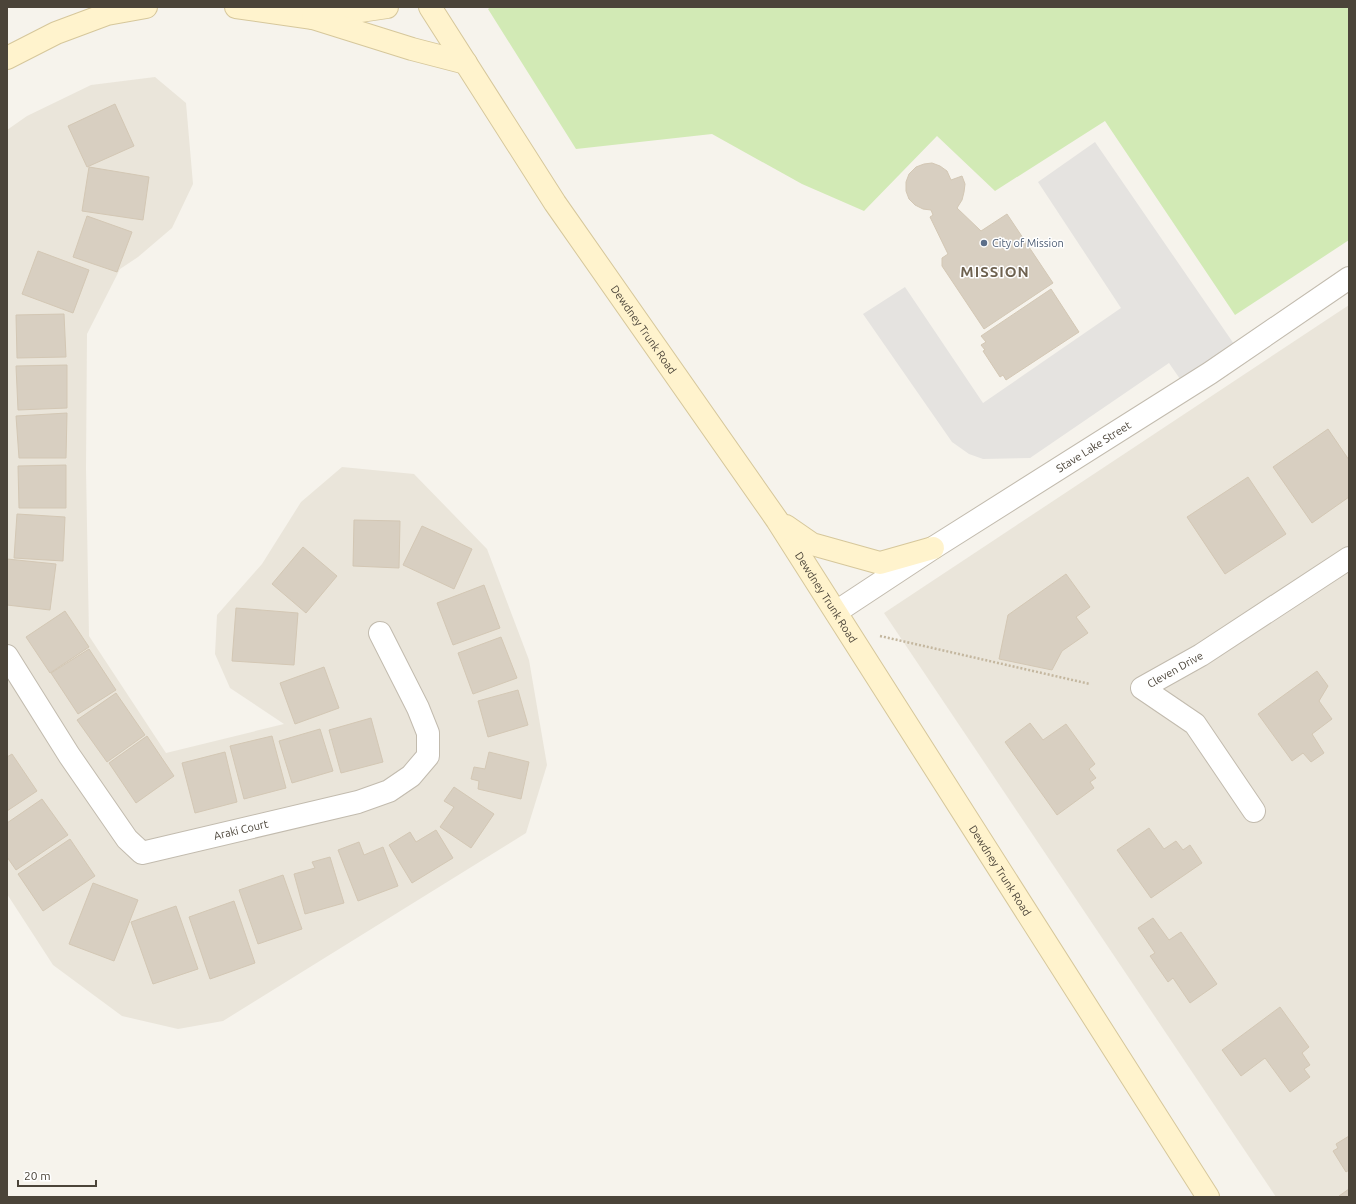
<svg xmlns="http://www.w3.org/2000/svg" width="1356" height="1204" font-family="Ubuntu,sans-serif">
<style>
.residential{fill:#eae5da}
.green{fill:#d2eab5}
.parking{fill:#e5e3e0}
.building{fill:#d8cfc1;stroke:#d3c7b4}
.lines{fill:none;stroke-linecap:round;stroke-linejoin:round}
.minor-casing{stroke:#c2bbae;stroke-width:24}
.tertiary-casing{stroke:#c2bbae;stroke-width:24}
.secondary-casing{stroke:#d6c79b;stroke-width:24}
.path{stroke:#c4b79f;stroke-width:2.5;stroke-dasharray:2 2;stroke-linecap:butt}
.minor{stroke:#fff;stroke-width:22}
.tertiary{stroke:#fff;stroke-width:22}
.secondary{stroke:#fff3cd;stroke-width:22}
.service-dot{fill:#5c6f8a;stroke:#fff;stroke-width:1.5}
.labels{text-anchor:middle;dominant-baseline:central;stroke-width:3;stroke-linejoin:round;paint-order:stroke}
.service-label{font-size:11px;fill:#4e5e75;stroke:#fff;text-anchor:start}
.street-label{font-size:11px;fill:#4b4439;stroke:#fff}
.district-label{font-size:15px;font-weight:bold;letter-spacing:1px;fill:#6e6250;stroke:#fff}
</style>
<rect width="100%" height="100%" fill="#f6f3ec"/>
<g class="residential">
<polygon points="155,77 186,103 193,184 172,228 138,257 120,269 87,334 86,469 89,636 166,753 284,724 230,688 215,654 217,615 262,564 301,502 342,467 414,474 487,549 529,660 547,765 526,833 223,1021 178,1029 122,1016 53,965 7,894 7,130 27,116 91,85"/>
<polygon points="1349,305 1349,1197 1276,1197 884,613"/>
</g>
<polygon class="green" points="491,7 1349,7 1349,240 1235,315 1105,121 995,191 937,136 864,211 802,184 712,134 576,149 488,9"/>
<polygon class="parking" points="1095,142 1234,344 1180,379 1169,363 1030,458 983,459 969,454 952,442 863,314 905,287 983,403 1121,308 1038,182"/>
<g class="building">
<polygon points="115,104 134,146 87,167 68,126"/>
<polygon points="932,163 940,166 947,171 951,180 962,176 965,184 964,192 962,200 957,208 981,231 1007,214 1053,283 984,329 942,266 942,258 948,254 930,217 933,215 931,210 923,209 915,205 909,199 906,191 906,182 909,174 916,167 924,164"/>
<polygon points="89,167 149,177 143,220 82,211"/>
<polygon points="87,216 132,232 117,272 73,257"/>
<polygon points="38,251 89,270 73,313 22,294"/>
<polygon points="1051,289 1079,332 1006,380 1003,375 1000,377 983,351 985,350 981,345 986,342 981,336"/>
<polygon points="64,314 66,357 17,358 16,315"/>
<polygon points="67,365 67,408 18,410 16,366"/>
<polygon points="67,413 66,458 19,458 16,416"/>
<polygon points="1328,429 1349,460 1349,497 1312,523 1273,467"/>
<polygon points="66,465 66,508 19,508 18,466"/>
<polygon points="1248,477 1286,534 1225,574 1187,517"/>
<polygon points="17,514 65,517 63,561 14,558"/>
<polygon points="354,520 400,521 399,568 353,566"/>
<polygon points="422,526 472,549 454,589 403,565"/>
<polygon points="303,547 337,576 306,613 272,584"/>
<polygon points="7,559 56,564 50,610 7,605"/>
<polygon points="1066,574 1090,607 1076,617 1088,633 1062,651 1052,670 999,659 1008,615"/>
<polygon points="484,585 500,628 453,645 437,603"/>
<polygon points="236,608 298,613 294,665 232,661"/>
<polygon points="65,611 89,647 50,673 26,637"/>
<polygon points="501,637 517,678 473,694 458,653"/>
<polygon points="89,649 116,690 78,714 51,673"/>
<polygon points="324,667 339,708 295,724 280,683"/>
<polygon points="1317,671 1328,686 1319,701 1332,719 1312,734 1324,753 1311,762 1303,753 1292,761 1258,714"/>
<polygon points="518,690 528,725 488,737 478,701"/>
<polygon points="116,693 145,735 107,762 77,720"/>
<polygon points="371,718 383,762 341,773 329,730"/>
<polygon points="1030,723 1043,740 1066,724 1095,764 1089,769 1096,778 1090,782 1094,788 1057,815 1005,742"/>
<polygon points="320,729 333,771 292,783 279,741"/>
<polygon points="147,736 174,776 136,803 109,763"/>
<polygon points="272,736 286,788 244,799 230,746"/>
<polygon points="225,752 237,802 195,813 182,763"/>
<polygon points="489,752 529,762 521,799 478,789 479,781 471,779 474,767 485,769"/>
<polygon points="12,754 37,791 7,811 7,757"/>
<polygon points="454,787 494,814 471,848 440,827 454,807 444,801"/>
<polygon points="42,799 68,835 16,870 7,857 7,823"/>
<polygon points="1149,828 1164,849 1176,841 1183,850 1190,845 1202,863 1151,898 1117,850"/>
<polygon points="436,830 453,858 412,883 389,845 410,832 416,842"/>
<polygon points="70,839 95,876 43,911 18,874"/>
<polygon points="359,842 364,855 383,847 398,886 358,901 338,850"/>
<polygon points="330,857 344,903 305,914 294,874 315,868 312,862"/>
<polygon points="283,875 302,929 258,944 239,890"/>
<polygon points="93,883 138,900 114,961 69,944"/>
<polygon points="234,901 255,963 210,979 189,917"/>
<polygon points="176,906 198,969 153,984 131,922"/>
<polygon points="1153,918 1169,940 1181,932 1217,984 1190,1003 1173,978 1168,982 1150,956 1155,953 1138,928"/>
<polygon points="1280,1007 1309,1047 1302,1053 1310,1065 1304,1069 1310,1077 1290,1092 1265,1058 1241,1076 1222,1050"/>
<polygon points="1349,1136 1349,1170 1346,1172 1333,1151 1338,1148 1336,1144"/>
<polygon points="1349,1189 1349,1197 1339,1197 1339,1196"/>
</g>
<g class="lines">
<defs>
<g id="minor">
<path id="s1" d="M7 656 69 755 127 839 142 853 358 802 389 791 411 776 428 756V733L418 708 380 633"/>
<path id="s2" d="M1254 811 1195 724 1142 688 1201 655 1349 558"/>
</g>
<g id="tertiary">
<path id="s3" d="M836 612 933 548 1210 373 1349 278"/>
</g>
<g id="secondary">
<polyline points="236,7 313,18 387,7"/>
<path id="s4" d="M430 7 555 203 777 520 1208 1197"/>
<polyline points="313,18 412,49 466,63"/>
<polyline points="7,58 56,33 107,14 146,7"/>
<polyline points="786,526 812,544 880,563 933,548"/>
</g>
</defs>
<use href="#minor" class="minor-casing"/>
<use href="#tertiary" class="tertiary-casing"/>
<use href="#secondary" class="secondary-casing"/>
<polyline class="path" points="880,636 1090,684"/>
<use href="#minor" class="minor"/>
<use href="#tertiary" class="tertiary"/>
<use href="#secondary" class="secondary"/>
</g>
<circle class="service-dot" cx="984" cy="243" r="4"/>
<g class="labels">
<g class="service-label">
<text x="992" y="243">City of Mission</text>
</g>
<g class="street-label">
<text stroke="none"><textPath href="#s4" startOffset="387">Dewdney Trunk Road</textPath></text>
<text stroke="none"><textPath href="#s3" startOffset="306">Stave Lake Street</textPath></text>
<text stroke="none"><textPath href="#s4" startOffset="711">Dewdney Trunk Road</textPath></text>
<text stroke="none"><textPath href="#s2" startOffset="207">Cleven Drive</textPath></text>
<text stroke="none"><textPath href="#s1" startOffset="341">Araki Court</textPath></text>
<text stroke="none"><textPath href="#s4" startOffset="1035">Dewdney Trunk Road</textPath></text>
</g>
<g class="district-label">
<text x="995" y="271">MISSION</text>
</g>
</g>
<rect width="1356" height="1204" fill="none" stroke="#4b4439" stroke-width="16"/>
<path d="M18 1180v6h78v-6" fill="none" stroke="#4b4439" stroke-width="2"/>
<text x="24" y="1180" font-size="12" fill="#4b4439" stroke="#ffffff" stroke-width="3" paint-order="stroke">20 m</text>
</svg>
